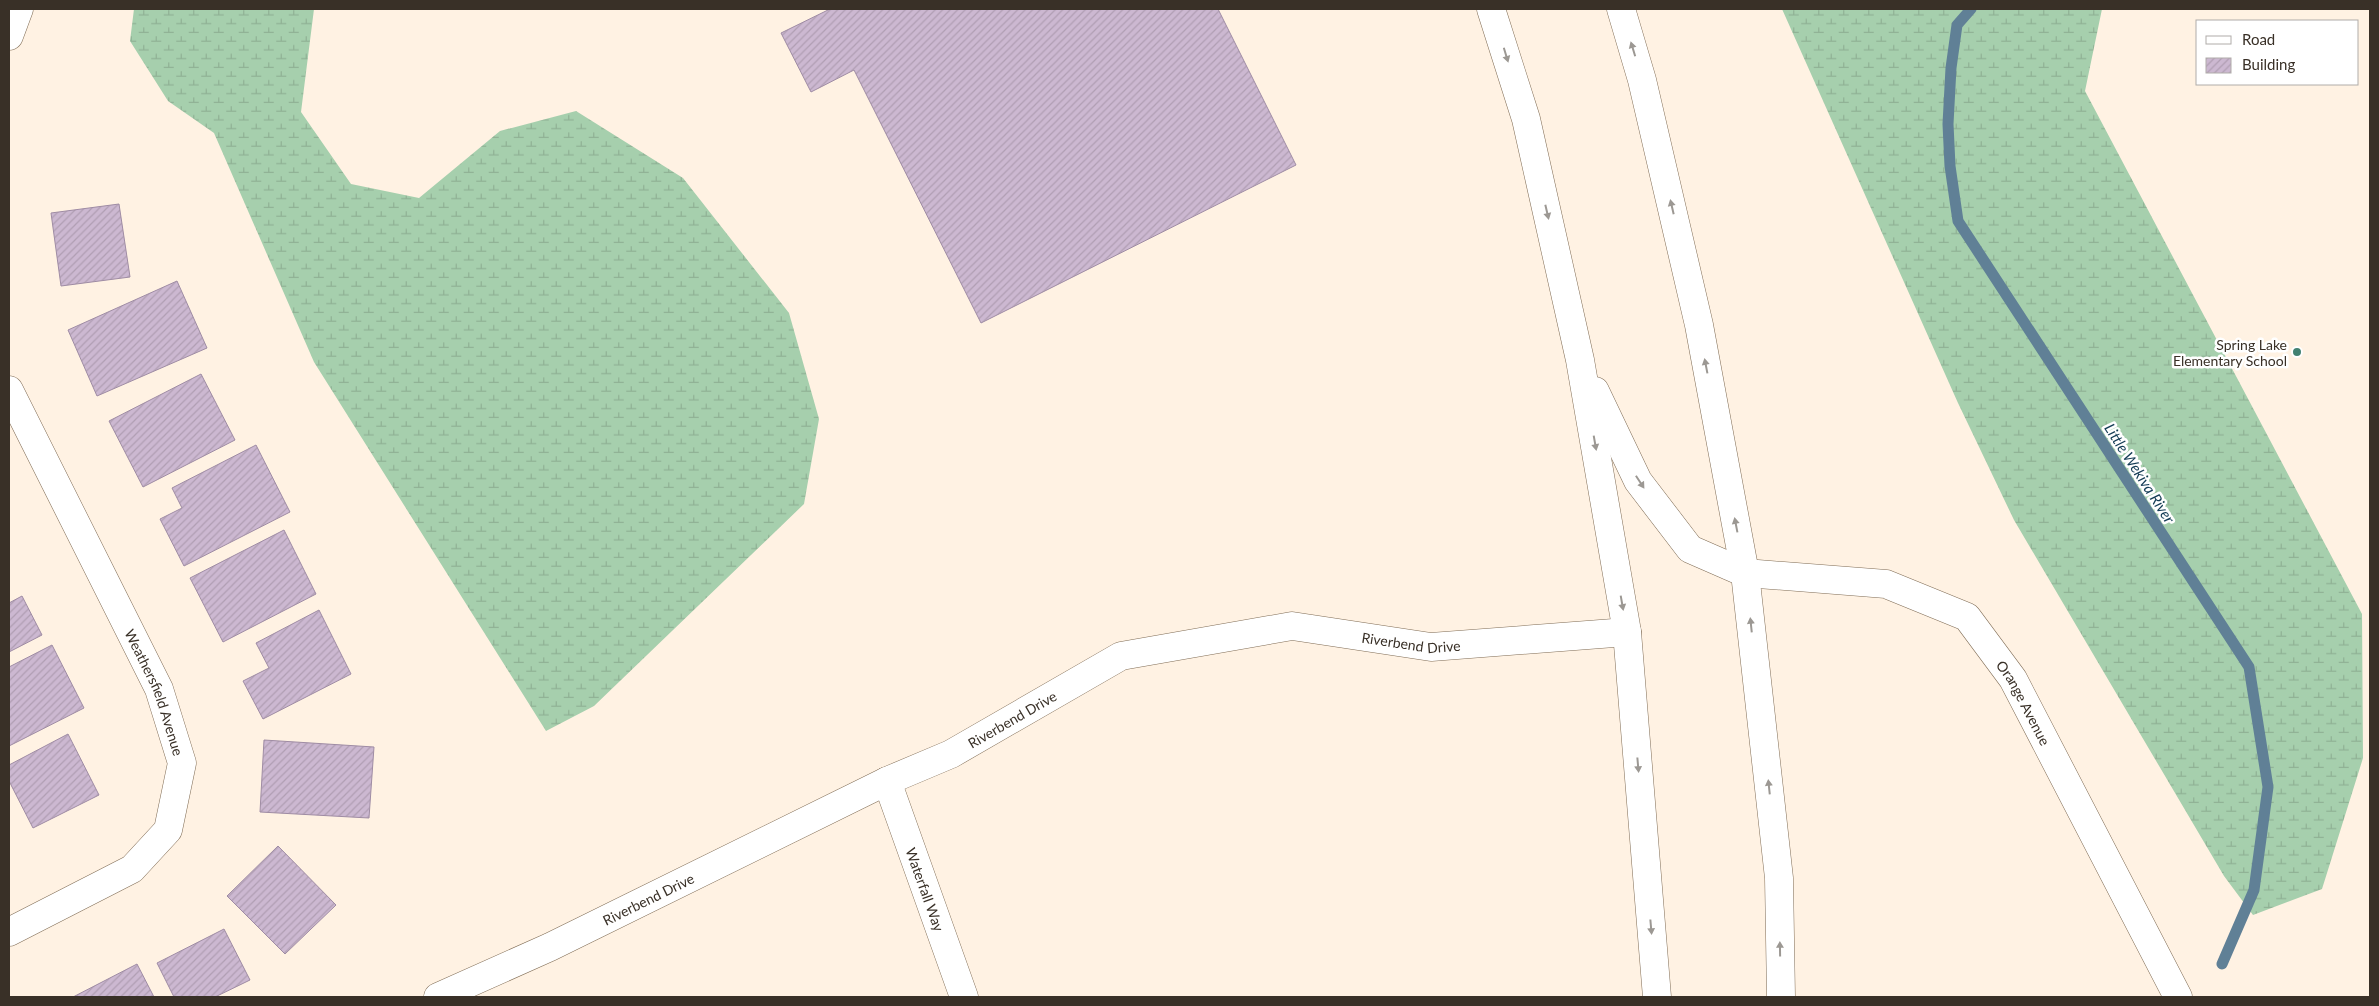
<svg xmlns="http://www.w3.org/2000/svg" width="2379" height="1006" font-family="Lato,sans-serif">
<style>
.wetland{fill:url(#wetland-marsh)}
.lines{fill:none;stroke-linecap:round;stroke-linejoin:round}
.stream{stroke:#608096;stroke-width:11}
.building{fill:url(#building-hatch);stroke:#9f8ca4}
.minor-casing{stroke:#806d56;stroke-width:29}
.secondary-casing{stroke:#806d56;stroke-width:29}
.primary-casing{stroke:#806d56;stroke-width:29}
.minor{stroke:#fff;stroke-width:28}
.secondary{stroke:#fff;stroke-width:28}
.primary{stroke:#fff;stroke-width:28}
.oneway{fill:#9c9893}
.poi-dot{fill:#418171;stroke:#fff;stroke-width:2}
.labels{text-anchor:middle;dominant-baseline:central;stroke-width:5;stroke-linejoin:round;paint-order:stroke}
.poi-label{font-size:14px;fill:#393027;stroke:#fff;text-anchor:end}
.street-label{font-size:14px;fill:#393027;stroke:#fff}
.water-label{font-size:15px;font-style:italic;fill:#153d56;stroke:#fff}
</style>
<defs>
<pattern id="wetland-marsh" width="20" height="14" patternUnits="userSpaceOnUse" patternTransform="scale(1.25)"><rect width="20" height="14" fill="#a6cfad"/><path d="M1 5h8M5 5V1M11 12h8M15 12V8" fill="none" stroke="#90b295"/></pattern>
<pattern id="building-hatch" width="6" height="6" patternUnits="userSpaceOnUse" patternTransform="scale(1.25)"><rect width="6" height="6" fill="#ccb8d1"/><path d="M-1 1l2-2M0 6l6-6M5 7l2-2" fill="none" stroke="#b09eb3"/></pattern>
</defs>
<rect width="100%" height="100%" fill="#fff2e3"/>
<g class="wetland">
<polygon points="134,9 314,9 301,112 351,184 419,198 500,131 576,111 683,178 789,313 819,419 804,504 594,706 546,731 314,362 214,133 168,101 130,41"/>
<polygon points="1782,9 2102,9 2085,91 2362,614 2363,758 2322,889 2253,915 2224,876 2014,520 1958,403"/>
</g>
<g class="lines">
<polyline class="stream" points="1971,9 1957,25 1951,68 1948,124 1950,166 1958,221 2249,667 2268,787 2254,890 2222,964"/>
</g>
<g class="building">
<polygon points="830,9 1218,9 1296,165 981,323 854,70 811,92 781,33"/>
<polygon points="119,204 130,277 61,286 51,213"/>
<polygon points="177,281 207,348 97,396 68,330"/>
<polygon points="201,374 235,440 143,487 109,421"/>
<polygon points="256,445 290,512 184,566 160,519 182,508 172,488"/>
<polygon points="284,530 316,594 223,642 190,578"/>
<polygon points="22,596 42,635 9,652 9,603"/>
<polygon points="319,610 351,674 263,719 243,681 269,668 256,643"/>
<polygon points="52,645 84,708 9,746 9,667"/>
<polygon points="68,734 99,795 33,828 9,781 9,765"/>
<polygon points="264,740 374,747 369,818 260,812"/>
<polygon points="278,846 336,905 285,954 227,896"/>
<polygon points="224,929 250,980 215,997 174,997 157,963"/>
<polygon points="137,964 154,997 73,997"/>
</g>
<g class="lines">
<defs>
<g id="minor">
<polyline points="9,36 19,9"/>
<path id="s1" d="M9 390 159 689 182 763 168 830 132 869 9 932"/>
<path id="s2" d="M887 781 964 997"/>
<path id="s3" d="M438 997 550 947 887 781 951 754 1121 656 1292 626 1431 647 1627 632"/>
</g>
<g id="secondary">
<path id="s4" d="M1745 573 1886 584 1967 617 2013 679 2178 997"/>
</g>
<g id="primary">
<polyline points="1491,9 1526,119 1580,360 1627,632 1657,997"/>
<polyline points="1621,9 1642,80 1699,325 1745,573 1779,878 1781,997"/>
<polyline points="1595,391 1638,481 1690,549 1745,573"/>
</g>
</defs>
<use href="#minor" class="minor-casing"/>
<use href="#secondary" class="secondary-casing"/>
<use href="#primary" class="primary-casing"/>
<use href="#minor" class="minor"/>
<use href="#secondary" class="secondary"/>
<use href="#primary" class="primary"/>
</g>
<defs><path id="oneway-solid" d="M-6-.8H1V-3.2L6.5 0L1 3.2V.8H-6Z" transform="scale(1.25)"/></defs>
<g class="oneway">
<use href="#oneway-solid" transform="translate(1633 49) rotate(-107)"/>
<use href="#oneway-solid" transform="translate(1506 55) rotate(73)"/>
<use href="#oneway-solid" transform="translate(1672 207) rotate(-103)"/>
<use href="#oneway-solid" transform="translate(1547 212) rotate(77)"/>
<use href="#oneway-solid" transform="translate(1706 366) rotate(-101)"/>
<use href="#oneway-solid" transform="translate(1595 443) rotate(80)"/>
<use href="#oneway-solid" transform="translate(1640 482) rotate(57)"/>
<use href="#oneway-solid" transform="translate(1736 525) rotate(-101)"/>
<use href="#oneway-solid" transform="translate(1622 603) rotate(80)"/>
<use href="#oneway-solid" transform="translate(1751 625) rotate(-96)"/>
<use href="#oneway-solid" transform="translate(1638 765) rotate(85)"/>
<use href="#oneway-solid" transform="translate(1769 787) rotate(-96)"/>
<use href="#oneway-solid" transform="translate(1651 927) rotate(85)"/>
<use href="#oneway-solid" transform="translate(1780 949) rotate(-91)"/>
</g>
<circle class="poi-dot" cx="2297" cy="352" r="5"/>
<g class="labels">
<g class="poi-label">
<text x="2287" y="344">Spring Lake<tspan x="2287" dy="16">Elementary School</tspan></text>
</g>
<g class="street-label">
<text stroke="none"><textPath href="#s3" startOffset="1058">Riverbend Drive</textPath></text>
<text stroke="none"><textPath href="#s1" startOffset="336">Weathersfield Avenue</textPath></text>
<text stroke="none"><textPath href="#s4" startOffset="332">Orange Avenue</textPath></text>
<text stroke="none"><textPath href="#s3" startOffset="638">Riverbend Drive</textPath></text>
<text stroke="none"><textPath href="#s2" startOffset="115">Waterfall Way</textPath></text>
<text stroke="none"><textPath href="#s3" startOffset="232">Riverbend Drive</textPath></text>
</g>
<g class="water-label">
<text transform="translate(2140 473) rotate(57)">Little Wekiva River</text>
</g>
</g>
<rect width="2379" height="1006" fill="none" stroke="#393027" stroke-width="20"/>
<rect x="2196" y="20" width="162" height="65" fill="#ffffff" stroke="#b0aca9"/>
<rect x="2206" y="36" width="25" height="8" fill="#ffffff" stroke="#b0aca9"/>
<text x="2242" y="45" font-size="15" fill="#393027">Road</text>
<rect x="2206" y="58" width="25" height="15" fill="url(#building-hatch)" stroke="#b0aca9"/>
<text x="2242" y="70" font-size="15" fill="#393027">Building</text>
</svg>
